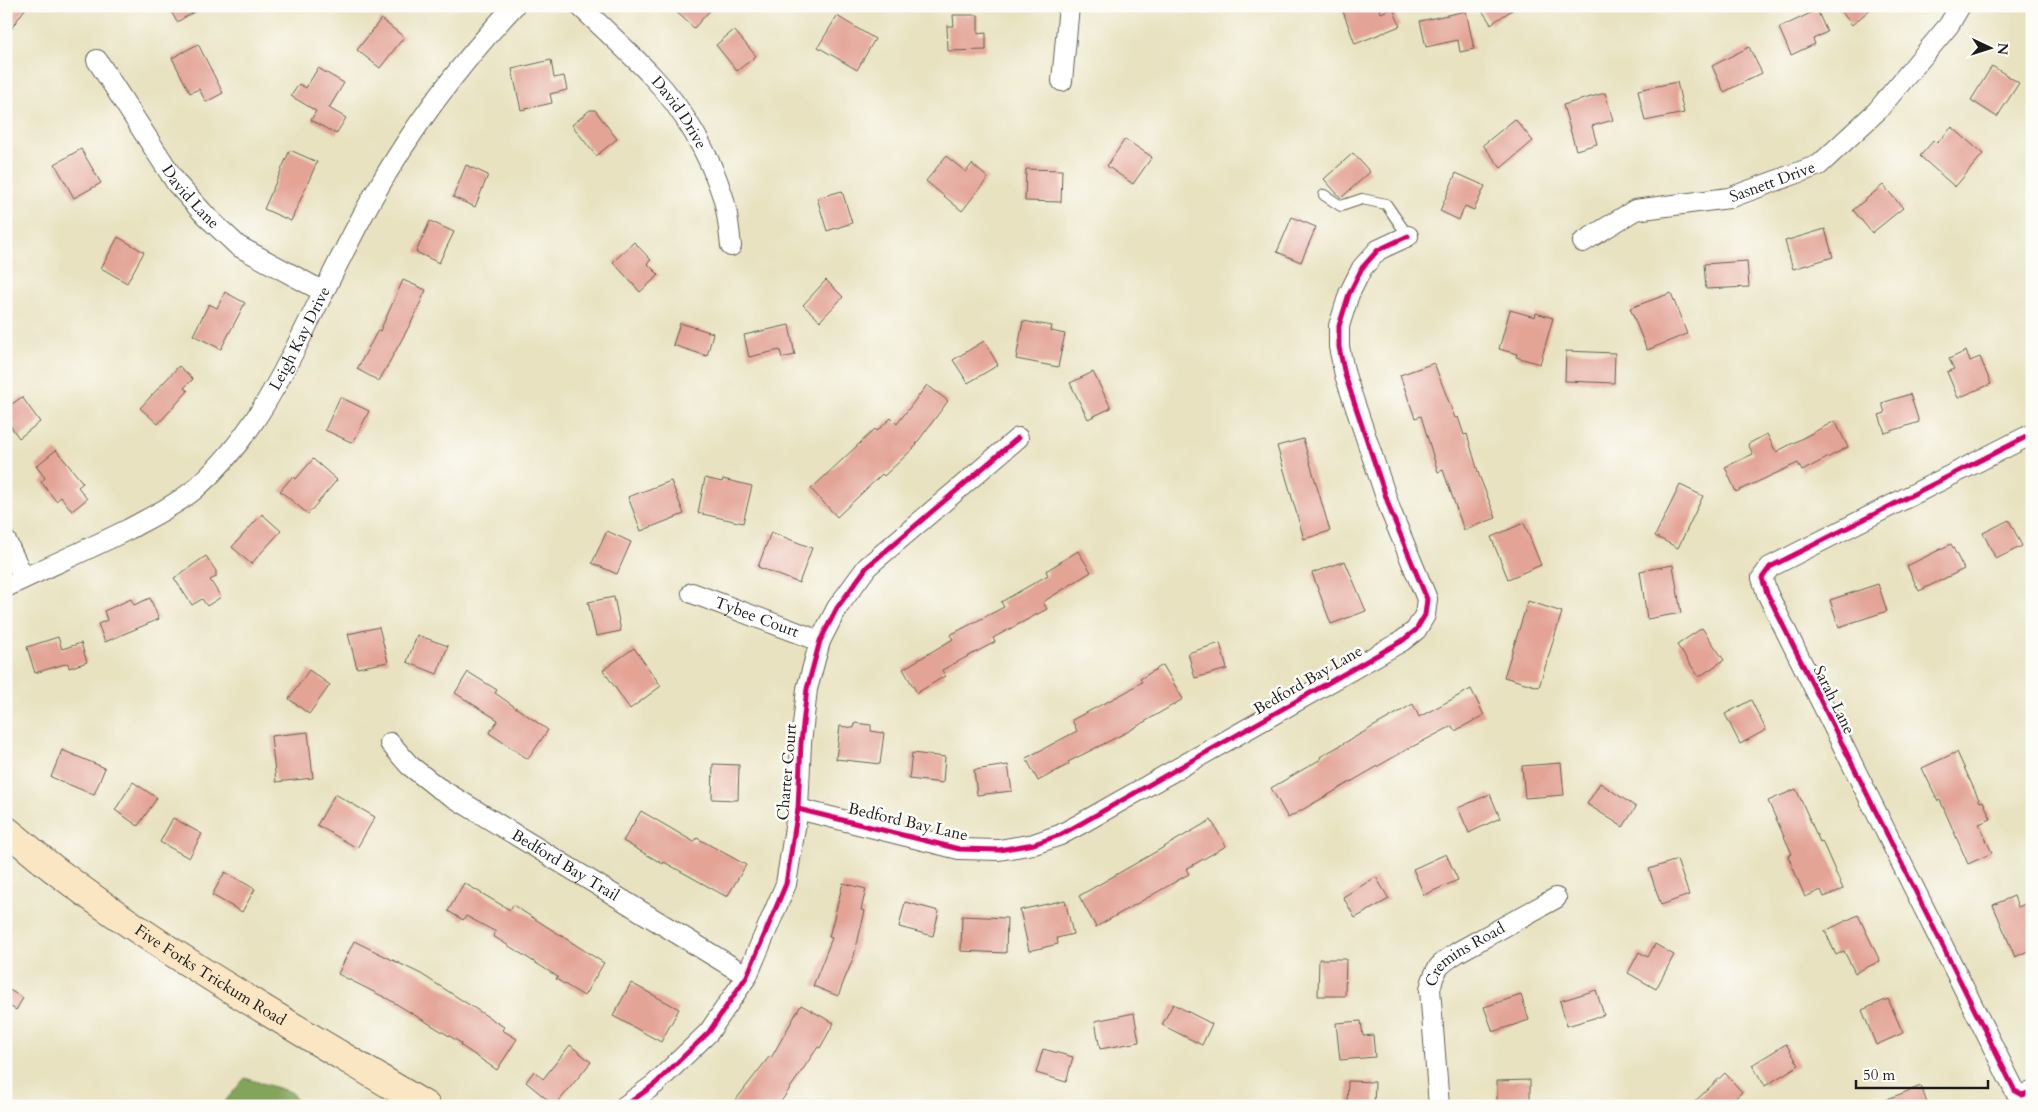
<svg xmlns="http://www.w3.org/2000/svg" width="2038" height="1112" font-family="Cardo,serif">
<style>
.forest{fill:#82a55a;stroke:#4f603b}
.building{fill:#e3a395}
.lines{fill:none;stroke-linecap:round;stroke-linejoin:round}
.lane-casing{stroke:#636155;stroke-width:12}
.street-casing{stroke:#636155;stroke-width:22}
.secondary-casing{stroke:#636155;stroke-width:30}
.lane{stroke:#fff;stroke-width:10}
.street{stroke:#fff;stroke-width:20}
.secondary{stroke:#fbe6c4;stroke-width:28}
.cycleway-casing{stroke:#fdfcf7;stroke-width:8}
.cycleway{stroke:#d6006c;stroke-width:5}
.labels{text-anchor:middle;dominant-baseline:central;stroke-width:5;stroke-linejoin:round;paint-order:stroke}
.street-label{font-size:16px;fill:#1c1c1c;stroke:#fdfcf7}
</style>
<rect width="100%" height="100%" fill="#fdfcf7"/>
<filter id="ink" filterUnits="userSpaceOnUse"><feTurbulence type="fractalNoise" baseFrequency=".02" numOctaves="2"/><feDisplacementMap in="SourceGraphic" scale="10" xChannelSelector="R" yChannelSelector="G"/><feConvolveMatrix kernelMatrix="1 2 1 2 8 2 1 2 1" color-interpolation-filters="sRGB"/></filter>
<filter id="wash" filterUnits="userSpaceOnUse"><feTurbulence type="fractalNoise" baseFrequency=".0096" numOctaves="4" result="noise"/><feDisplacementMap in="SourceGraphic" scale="20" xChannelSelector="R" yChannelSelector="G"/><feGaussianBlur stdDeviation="1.12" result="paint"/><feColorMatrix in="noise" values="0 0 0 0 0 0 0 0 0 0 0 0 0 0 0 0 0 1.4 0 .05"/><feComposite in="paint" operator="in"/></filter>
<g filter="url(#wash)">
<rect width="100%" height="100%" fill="#e8e2c0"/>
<polygon class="forest" points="245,1078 291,1092 300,1106 221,1106"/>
<g id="blocks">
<g class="building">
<polygon points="6,6 27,6 6,36"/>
<polygon points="168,6 204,6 177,22"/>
<polygon points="670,6 714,6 694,28"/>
<polygon points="1341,6 1378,6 1381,13 1393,8 1400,26 1355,44"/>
<polygon points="1479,6 1518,6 1491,24"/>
<polygon points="1837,6 1874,6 1852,25"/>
<polygon points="1817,10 1827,32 1813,39 1815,44 1791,55 1779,28"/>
<polygon points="1466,11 1474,49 1460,52 1458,40 1426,47 1420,21"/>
<polygon points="953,15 978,15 978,34 986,33 986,50 948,51 947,26 954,26"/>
<polygon points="837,16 875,39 857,70 818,47"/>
<polygon points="381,19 404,37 380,68 357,50"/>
<polygon points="734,30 756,56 737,71 716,45"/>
<polygon points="198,44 223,93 206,102 199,89 190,93 172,58"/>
<polygon points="1749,47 1762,73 1724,92 1712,66"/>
<polygon points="551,60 554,78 564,76 567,90 550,94 552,103 521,110 512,69"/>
<polygon points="1992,66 2019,83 1997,117 1971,100"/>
<polygon points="318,68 344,83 329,108 346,118 336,134 311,120 316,111 291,96 299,84 306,88"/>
<polygon points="1677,82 1684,113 1645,121 1638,90"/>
<polygon points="1605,93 1613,120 1592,126 1597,144 1576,150 1563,105"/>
<polygon points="590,110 595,110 617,139 596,156 572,125"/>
<polygon points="1515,119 1533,141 1501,168 1483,145"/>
<polygon points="1952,127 1983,154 1955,187 1920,156 1934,140 1937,143"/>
<polygon points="1125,139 1152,157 1133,184 1107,166"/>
<polygon points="81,149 101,183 74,198 55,164"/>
<polygon points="290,150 317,162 291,221 264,209"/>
<polygon points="1353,153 1370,172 1341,198 1324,179"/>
<polygon points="946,156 966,172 972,164 988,178 962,211 926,181"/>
<polygon points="466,165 488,175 475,207 453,197"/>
<polygon points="1026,169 1062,170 1061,202 1025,201"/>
<polygon points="1456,173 1485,186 1474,210 1465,206 1459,220 1440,211"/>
<polygon points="1883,185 1903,208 1872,233 1853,210"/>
<polygon points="842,191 852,223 827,231 817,198"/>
<polygon points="1292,217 1316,227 1301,262 1277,252"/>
<polygon points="430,221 454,232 439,263 416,252"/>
<polygon points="1825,229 1833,257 1793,269 1785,241"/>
<polygon points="118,237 144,252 127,283 101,268"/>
<polygon points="634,242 651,260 647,263 659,275 640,292 613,262"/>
<polygon points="1747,261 1749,287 1706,289 1704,264"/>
<polygon points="403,280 426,290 412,321 379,381 357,369 378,330 380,331"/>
<polygon points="826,280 843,297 820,321 803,305"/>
<polygon points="225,292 245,303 221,349 193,335 209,304 217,308"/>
<polygon points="1671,293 1687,334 1647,350 1630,308"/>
<polygon points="1510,310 1535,317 1536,313 1553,318 1540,364 1516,357 1517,354 1499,349"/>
<polygon points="1023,321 1052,326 1051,331 1065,334 1058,367 1016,359"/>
<polygon points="680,323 713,333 707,356 673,345"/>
<polygon points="789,325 795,355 782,358 780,350 749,357 744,335"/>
<polygon points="984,341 998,365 968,383 953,360"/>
<polygon points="1566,351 1615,353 1614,383 1565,381"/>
<polygon points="1966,351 1970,361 1980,357 1991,384 1958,398 1947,372 1954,369 1949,359"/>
<polygon points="1434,363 1455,418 1458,417 1464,435 1467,434 1479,475 1496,518 1464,530 1443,470 1438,472 1421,416 1415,418 1400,375"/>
<polygon points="179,366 193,379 184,388 188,391 158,424 140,408"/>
<polygon points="1093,372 1111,408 1088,419 1070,383"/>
<polygon points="927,385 948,401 916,444 917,445 884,476 882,474 837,517 811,489 875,429 877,431 891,418 897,424"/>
<polygon points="1910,394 1919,422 1885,433 1879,415 1885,413 1882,403"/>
<polygon points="22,397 40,422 19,438 6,420 6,408"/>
<polygon points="340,397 369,411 353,443 325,430"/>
<polygon points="1835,421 1848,447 1802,471 1798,463 1736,492 1725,467 1753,454 1748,444 1767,434 1776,452"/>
<polygon points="1303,439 1330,531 1304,539 1277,446"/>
<polygon points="56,450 83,483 78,487 87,499 72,511 61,497 56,501 41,482 45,478 36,466"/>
<polygon points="313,459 337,480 308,514 280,491 293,476 296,479"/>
<polygon points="705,478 722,482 723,479 752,486 743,523 698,513"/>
<polygon points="671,481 684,514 641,531 628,497"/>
<polygon points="1680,485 1703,496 1678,548 1655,536"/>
<polygon points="262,514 281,531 251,564 232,547"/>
<polygon points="2009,520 2022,546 1996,559 1983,533"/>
<polygon points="1524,523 1541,565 1508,579 1491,537"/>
<polygon points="607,531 631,542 617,574 592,563"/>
<polygon points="771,532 812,548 799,583 758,567"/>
<polygon points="1951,544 1964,569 1919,591 1907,566"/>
<polygon points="1078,551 1091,572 1043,602 1047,609 993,638 995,642 942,670 945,676 917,693 903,669 953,639 950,635 1004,607 1001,602 1048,575 1046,571"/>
<polygon points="206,556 216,571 216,577 210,580 221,597 207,606 202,599 192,605 174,578"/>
<polygon points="1345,561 1366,611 1331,624 1312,573"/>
<polygon points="1673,565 1681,613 1647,619 1640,571"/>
<polygon points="1878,584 1887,611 1839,627 1830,600"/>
<polygon points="614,597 621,631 596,636 588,602"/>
<polygon points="150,598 159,619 105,642 98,624 107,620 104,611 131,599 134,605"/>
<polygon points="1528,601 1562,612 1539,687 1504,677"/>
<polygon points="379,627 388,662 357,668 348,634"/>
<polygon points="1702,628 1724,660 1699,677 1677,645"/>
<polygon points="417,635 448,646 437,674 407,662"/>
<polygon points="58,637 62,649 81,643 87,662 69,668 68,663 35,673 27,647"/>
<polygon points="1220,643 1227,669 1195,678 1188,653"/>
<polygon points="634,648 661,686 630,709 603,670"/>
<polygon points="1163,665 1183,699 1129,731 1068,762 1069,764 1038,781 1026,758 1077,731 1072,720 1126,692 1142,682 1140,679"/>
<polygon points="309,670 330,685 309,714 289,699"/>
<polygon points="468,672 497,690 495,693 548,730 528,759 489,733 498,720 455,693"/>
<polygon points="1471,689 1484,715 1455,731 1452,726 1406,750 1288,818 1271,788 1321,759 1320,757 1413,704 1419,717"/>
<polygon points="1751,700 1766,730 1740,744 1725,714"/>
<polygon points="855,723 871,725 871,731 884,733 880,764 836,759 840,726 854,728"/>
<polygon points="308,732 313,778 276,782 271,736"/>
<polygon points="62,750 105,768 94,795 51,777"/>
<polygon points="1957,752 1980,802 1983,801 1991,819 1979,824 1992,853 1968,864 1940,800 1938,801 1922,768"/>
<polygon points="912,753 945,757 943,783 909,779"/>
<polygon points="1561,763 1564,795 1525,798 1522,766"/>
<polygon points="713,764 739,765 738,800 712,799"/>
<polygon points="1008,765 1012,791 977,795 974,770"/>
<polygon points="133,782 157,798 138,826 115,810"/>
<polygon points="1600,783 1636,807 1623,827 1587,804"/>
<polygon points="1796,789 1820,842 1822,841 1843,889 1824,897 1821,890 1805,897 1788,856 1792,854 1768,801"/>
<polygon points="335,794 375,817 357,848 317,825"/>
<polygon points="1490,794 1500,818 1469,833 1458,808"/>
<polygon points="641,811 694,842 697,838 746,865 727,897 664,862 663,864 623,841"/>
<polygon points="173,818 202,834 189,858 160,842"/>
<polygon points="1211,820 1226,846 1186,869 1189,874 1096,927 1079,896"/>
<polygon points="1446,854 1458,880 1424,895 1413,869"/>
<polygon points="1677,860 1689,895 1661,905 1649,869"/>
<polygon points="225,872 255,889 242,912 212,895"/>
<polygon points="1376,877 1389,899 1355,918 1343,897"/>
<polygon points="464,883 510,910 513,905 604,963 584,996 556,979 558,977 493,936 496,932 466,916 463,920 448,911"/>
<polygon points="843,883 866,889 861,910 865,911 854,956 838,996 813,986 832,938 829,937"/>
<polygon points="2014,896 2018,907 2032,901 2032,949 2015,957 1993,905"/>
<polygon points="1065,900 1073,934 1057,938 1058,944 1029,951 1020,910"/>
<polygon points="905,902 939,911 933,936 899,927"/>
<polygon points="1858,915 1880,961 1855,973 1844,951 1836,955 1825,931"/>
<polygon points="962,916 1007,918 1006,953 961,951"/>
<polygon points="354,941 421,974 504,1027 502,1030 517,1039 497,1070 460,1045 461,1043 388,999 338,974"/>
<polygon points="1655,944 1674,955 1656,989 1628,973 1639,952 1648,957"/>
<polygon points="1319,959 1346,959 1345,996 1318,996"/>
<polygon points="631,983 679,1009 661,1042 613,1016"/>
<polygon points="6,988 23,998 16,1010 6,1004"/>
<polygon points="1596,990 1604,1015 1567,1026 1560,1001"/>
<polygon points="1521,995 1529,1020 1493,1032 1484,1007"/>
<polygon points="1888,999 1903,1033 1876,1045 1862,1010"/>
<polygon points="1173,1004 1212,1024 1202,1045 1162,1025"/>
<polygon points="801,1005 834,1023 820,1048 818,1047 778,1106 731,1106 769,1057 771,1058"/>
<polygon points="1134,1013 1139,1042 1100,1049 1095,1021"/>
<polygon points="1361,1021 1363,1036 1373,1035 1375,1057 1340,1060 1336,1023"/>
<polygon points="1786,1044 1799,1065 1765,1086 1752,1065"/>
<polygon points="570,1045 591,1062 555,1106 526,1082 534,1071 543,1079"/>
<polygon points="1043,1049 1073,1057 1066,1082 1036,1073"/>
<polygon points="1725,1073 1742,1092 1727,1106 1690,1106"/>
<polygon points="1530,1080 1530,1106 1506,1106 1506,1102 1497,1102 1497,1081"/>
<polygon points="1348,1081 1375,1082 1374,1106 1347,1106"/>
<polygon points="1921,1086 1928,1106 1872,1106 1872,1105"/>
</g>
</g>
</g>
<g filter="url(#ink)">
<use href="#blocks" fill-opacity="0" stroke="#636155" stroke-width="1"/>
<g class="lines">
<defs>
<polyline id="lane" points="1324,195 1341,206 1362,199 1386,204 1408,236"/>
<g id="street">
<path id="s1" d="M580 6C604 29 629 52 652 76 683 109 709 153 723 197 728 213 729 230 731 246"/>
<path id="s2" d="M97 60 177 184 206 216 238 246 324 292"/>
<polyline points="1062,81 1069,6"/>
<path id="s3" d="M1583 242 1635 210 1729 198 1819 165 1877 111 1949 25 1960 6"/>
<polyline points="2032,434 1770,567 1762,578 1767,593 2015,1091 2022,1095 2032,1092"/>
<polyline points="6,541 24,578"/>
<path id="s4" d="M6 587C47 567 89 549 129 529 151 517 174 506 194 490 248 443 277 386 308 323 330 280 350 237 374 195 413 126 460 64 514 6"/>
<path id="s5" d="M692 593 820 641"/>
<path id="s6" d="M390 743 409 765 437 787 747 976"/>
<polyline points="798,809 959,849 999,850 1034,844 1060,835 1082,823 1402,641 1416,630 1425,615 1427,599 1391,512 1345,375 1339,347 1339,326 1349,294 1362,268 1378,250 1408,236"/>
<polyline points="625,1106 655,1084 709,1032 747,976 786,884 798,809 801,743 807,689 820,641 837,608 867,567 1018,438"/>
<path id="s7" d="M1439 1106 1430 989C1435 967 1440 964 1458 952L1556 898"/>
</g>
<g id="secondary">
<path id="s8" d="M6 830C24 844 41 860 59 873 172 959 303 1032 426 1106"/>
</g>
</defs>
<use href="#lane" class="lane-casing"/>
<use href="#street" class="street-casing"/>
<use href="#secondary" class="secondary-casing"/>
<use href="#lane" class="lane"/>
<use href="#street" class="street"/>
<use href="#secondary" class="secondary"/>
<defs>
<g id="cycleway">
<polyline points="2032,434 1770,567 1762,578 1767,593 2015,1091 2022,1095 2032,1092"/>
<polyline points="798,809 959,849 999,850 1034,844 1060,835 1082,823 1402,641 1416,630 1425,615 1427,599 1391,512 1345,375 1339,347 1339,326 1349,294 1362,268 1378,250 1408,236"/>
<polyline points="625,1106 655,1084 709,1032 747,976 786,884 798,809 801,743 807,689 820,641 837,608 867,567 1018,438"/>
</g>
</defs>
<use href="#cycleway" class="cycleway-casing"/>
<use href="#cycleway" class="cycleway"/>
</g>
</g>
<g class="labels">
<g class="street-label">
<text stroke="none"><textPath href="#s1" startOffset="146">David Drive</textPath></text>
<text stroke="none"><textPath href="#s3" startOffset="202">Sasnett Drive</textPath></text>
<text stroke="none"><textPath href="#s2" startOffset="166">David Lane</textPath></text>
<text stroke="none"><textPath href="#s4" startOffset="398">Leigh Kay Drive</textPath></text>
<text stroke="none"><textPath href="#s5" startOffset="69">Tybee Court</textPath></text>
<text transform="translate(1308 680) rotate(-30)">Bedford Bay Lane</text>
<text transform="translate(1834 700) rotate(64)">Sarah Lane</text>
<text transform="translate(787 772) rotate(-85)">Charter Court</text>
<text transform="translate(908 822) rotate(13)">Bedford Bay Lane</text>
<text stroke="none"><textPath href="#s6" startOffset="215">Bedford Bay Trail</textPath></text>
<text stroke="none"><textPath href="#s7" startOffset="169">Cremins Road</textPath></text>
<text stroke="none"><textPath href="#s8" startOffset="251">Five Forks Trickum Road</textPath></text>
</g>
</g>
<rect width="2038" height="1112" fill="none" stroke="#fdfcf7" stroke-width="25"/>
<g transform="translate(1990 48) rotate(94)" stroke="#fdfcf7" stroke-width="4" paint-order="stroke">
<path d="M0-4L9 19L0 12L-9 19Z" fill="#1c1c1c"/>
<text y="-8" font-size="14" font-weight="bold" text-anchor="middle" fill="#1c1c1c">N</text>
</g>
<path d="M1856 1080v8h132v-8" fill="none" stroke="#1c1c1c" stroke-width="2.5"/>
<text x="1863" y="1080" font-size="15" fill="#1c1c1c" stroke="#fdfcf7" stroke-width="4" paint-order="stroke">50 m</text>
</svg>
